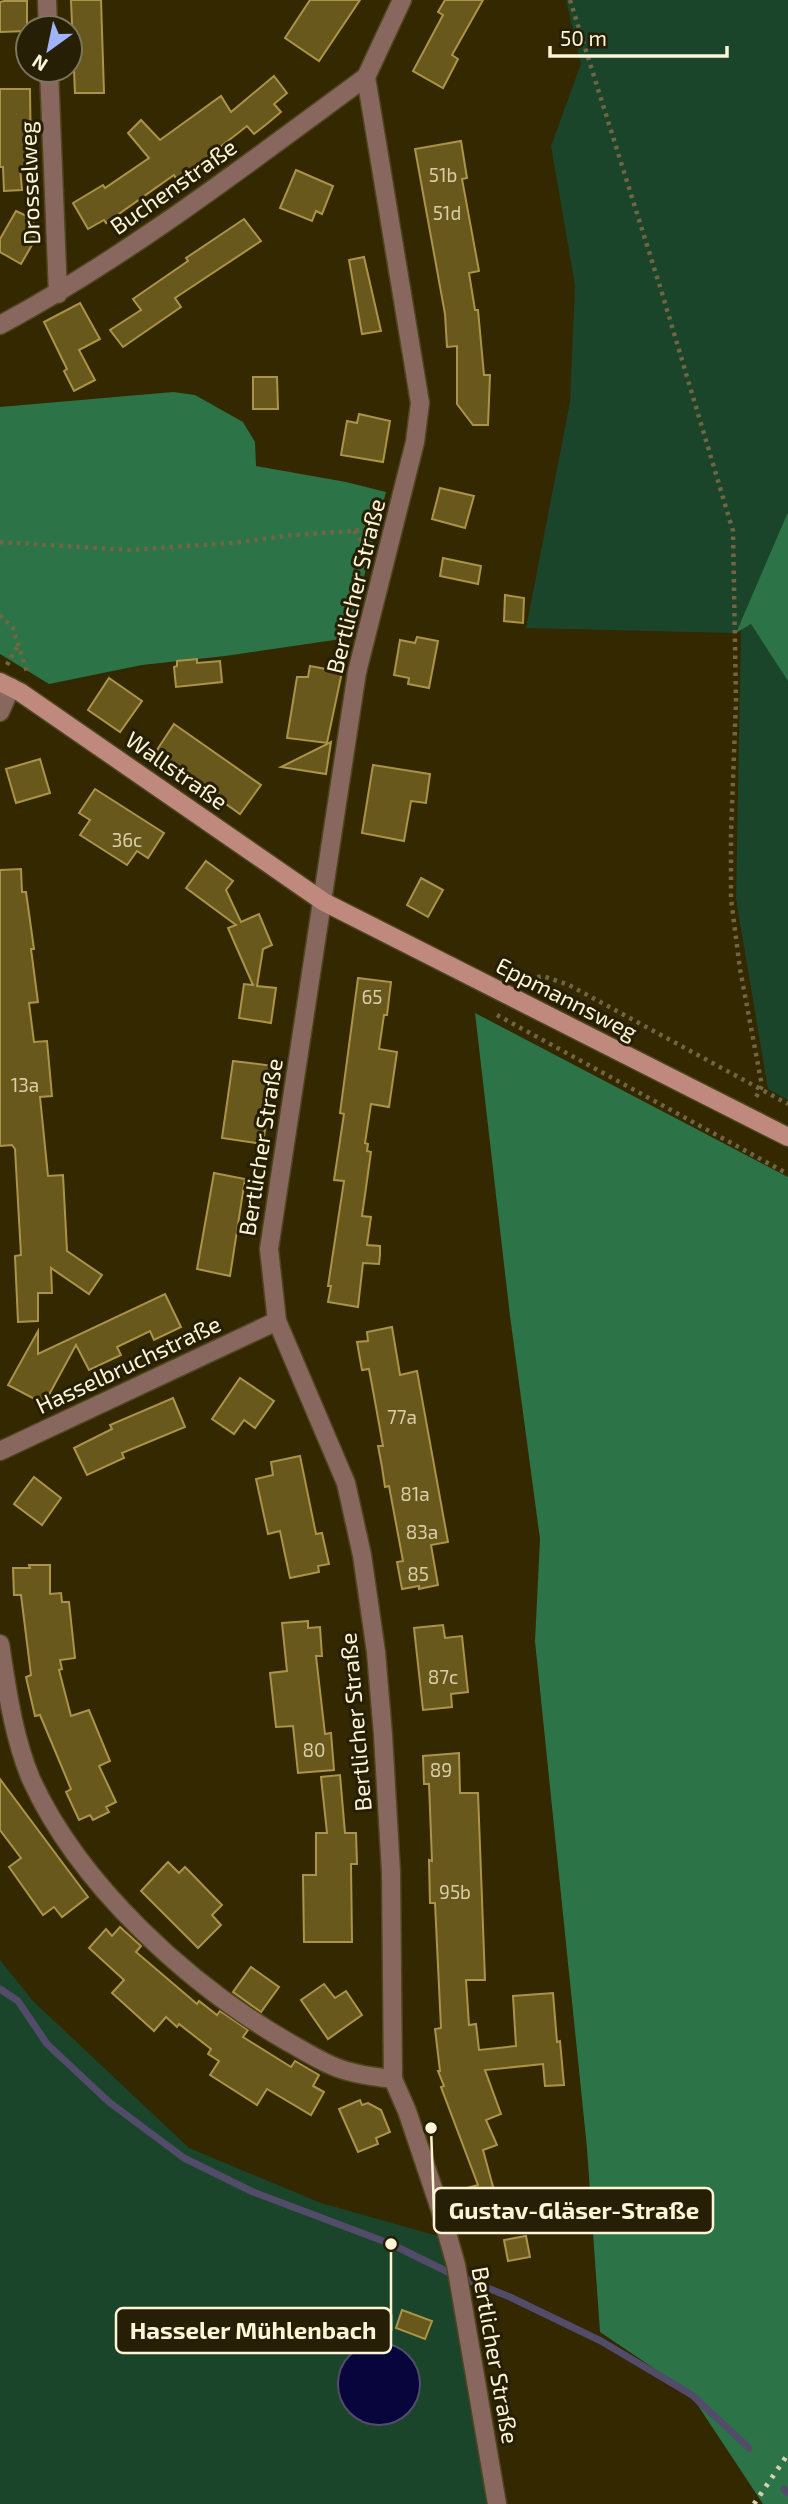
<svg xmlns="http://www.w3.org/2000/svg" width="788" height="2504" font-family="'Exo 2',sans-serif">
<style>
.green{fill:#1b452a}
.forest{fill:#2c7347}
.water{fill:#08043c;stroke:#524c6a;stroke-width:2}
.lines{fill:none;stroke-linecap:round;stroke-linejoin:round}
.stream{stroke:#524c6a;stroke-width:7}
.building{fill:#69581c;stroke:#ab9448;stroke-width:2}
.street-casing{stroke:#4f451e;stroke-width:21}
.secondary-casing{stroke:#4f451e;stroke-width:21}
.path{stroke:#716641;stroke-width:4.5;stroke-dasharray:3.5 5;stroke-linecap:butt}
.street{stroke:#88675f;stroke-width:18}
.secondary{stroke:#bf897e;stroke-width:18}
.rail{stroke:#d9d0b0;stroke-width:5;stroke-dasharray:3.5 7;stroke-linecap:butt}
.labels{text-anchor:middle;dominant-baseline:central;stroke-width:6;stroke-linejoin:round;paint-order:stroke}
.number-label{font-size:19px;fill:#d9cea8}
.street-label{font-size:23px;fill:#fef5d7;stroke:#261f06}
.leader{fill:none;stroke:#fef5d7;stroke-width:2.5}
.callout-dot{fill:#fef5d7;stroke:#261f06;stroke-width:2.5}
.callout{fill:#261f06;stroke:#fef5d7;stroke-width:2.5}
.callout-label{font-size:24px;text-anchor:middle;font-weight:bold;fill:#fef5d7}
</style>
<rect width="100%" height="100%" fill="#332800"/>
<g class="green">
<polygon points="566,0 788,0 788,512 768,560 788,679 788,1100 768,1089 736,899 741,630 751,624 763,642 763,572 736,633 526,628 570,402 575,285 551,146 581,64"/>
<polygon points="0,1960 33,2001 189,2148 321,2203 445,2238 491,2504 0,2504"/>
</g>
<g class="forest">
<polygon points="173,392 195,395 243,422 255,442 256,466 346,482 386,492 348,638 225,656 142,665 49,684 0,654 0,407"/>
<polygon points="788,512 788,681 751,624 736,633"/>
<polygon points="475,1013 788,1177 788,2504 763,2504 689,2392 600,2332 587,2148 535,1641 540,1539 510,1316"/>
</g>
<circle class="water" cx="379" cy="2384" r="41"/>
<g class="lines">
<g class="stream">
<polyline points="0,1989 18,2001 47,2044 109,2102 184,2158 253,2192 391,2244 448,2272 510,2297 601,2341 692,2395 749,2448"/>
<polyline points="784,2489 788,2493"/>
</g>
</g>
<g class="building">
<polygon points="71,0 101,0 104,93 75,93"/>
<polygon points="310,0 360,0 319,61 285,38"/>
<polygon points="445,0 483,0 452,55 458,59 443,88 413,71 443,15 438,12"/>
<polygon points="4,1 27,1 27,31 0,32 0,2"/>
<polygon points="274,76 287,93 274,104 281,112 268,123 254,134 247,126 206,158 208,160 178,182 174,175 106,223 104,220 88,229 73,203 103,185 105,188 149,158 128,133 141,120 160,140 221,96 231,112"/>
<polygon points="0,89 30,89 31,167 20,167 22,190 4,191 3,167 0,167"/>
<polygon points="461,141 467,178 462,179 479,271 469,273 475,310 478,310 484,375 490,375 488,425 473,425 457,404 457,346 447,347 445,314 415,149"/>
<polygon points="296,170 333,186 322,214 316,211 312,221 280,208"/>
<polygon points="16,211 35,220 28,233 36,238 21,264 0,252 0,239"/>
<polygon points="244,219 261,241 175,298 181,307 123,347 110,330 141,310 133,299 188,261 186,258"/>
<polygon points="364,257 381,331 362,334 349,260"/>
<polygon points="80,303 100,339 79,350 95,380 74,391 64,371 67,369 44,322"/>
<polygon points="253,377 277,377 278,409 253,409"/>
<polygon points="359,414 390,421 383,462 341,455 347,421 357,423"/>
<polygon points="440,488 474,496 465,528 432,519"/>
<polygon points="443,558 481,566 478,584 440,576"/>
<polygon points="505,595 524,598 523,623 504,621"/>
<polygon points="417,637 438,641 429,688 408,684 409,678 394,675 400,640 415,643"/>
<polygon points="197,659 197,663 220,661 222,682 176,687 174,667 177,666 177,661"/>
<polygon points="310,666 342,672 327,743 287,738 297,677 308,677"/>
<polygon points="109,678 142,701 120,732 88,710"/>
<polygon points="174,724 261,785 240,814 155,753"/>
<polygon points="331,742 326,774 281,767"/>
<polygon points="40,759 50,793 16,803 6,769"/>
<polygon points="373,765 430,774 426,803 411,801 404,841 362,833"/>
<polygon points="95,789 164,833 148,858 137,851 127,865 80,835 90,820 79,813"/>
<polygon points="206,861 233,881 226,890 241,922 259,914 272,945 263,949 257,986 276,988 271,1023 239,1018 244,984 253,985 228,928 236,925 186,888"/>
<polygon points="21,869 22,892 26,892 34,949 31,949 38,1002 29,1003 34,1042 47,1041 52,1096 40,1097 48,1176 63,1175 67,1251 102,1275 89,1294 51,1268 52,1293 38,1293 38,1321 18,1322 15,1256 21,1255 15,1149 12,1145 0,1146 0,870"/>
<polygon points="421,878 443,890 428,917 407,905"/>
<polygon points="358,978 391,982 387,1015 384,1015 379,1049 397,1052 389,1107 371,1104 365,1143 368,1144 367,1151 371,1152 362,1216 371,1217 367,1245 380,1246 380,1255 379,1264 363,1263 358,1307 328,1302 331,1286 328,1286 344,1181 334,1180 344,1114 340,1113"/>
<polygon points="233,1061 274,1066 263,1144 222,1138"/>
<polygon points="214,1173 245,1179 230,1276 197,1269"/>
<polygon points="165,1294 181,1327 154,1340 150,1331 117,1347 121,1355 89,1370 76,1345 44,1404 8,1385 38,1331 38,1354"/>
<polygon points="392,1327 400,1375 417,1371 448,1542 431,1545 438,1585 419,1589 419,1586 402,1589 397,1562 403,1561 389,1486 385,1487 382,1467 378,1446 383,1446 376,1407 369,1369 362,1370 357,1342 368,1341 367,1332"/>
<polygon points="240,1378 274,1401 255,1428 244,1420 234,1434 212,1419"/>
<polygon points="173,1398 185,1427 122,1453 124,1458 87,1475 74,1448 112,1429 110,1425"/>
<polygon points="300,1456 316,1534 322,1533 329,1564 318,1566 319,1572 290,1578 280,1531 268,1534 256,1479 273,1475 271,1462"/>
<polygon points="34,1477 61,1498 42,1525 14,1504"/>
<polygon points="29,1565 50,1565 50,1594 61,1593 62,1602 69,1602 75,1658 60,1660 62,1669 59,1670 71,1716 89,1710 110,1761 99,1766 116,1802 106,1807 109,1812 93,1820 90,1815 79,1820 66,1792 71,1789 40,1715 35,1716 26,1677 31,1675 21,1595 14,1595 13,1568 30,1568"/>
<polygon points="308,1621 308,1628 320,1627 322,1656 316,1656 325,1734 331,1733 334,1770 298,1773 293,1726 276,1727 270,1673 287,1671 282,1623"/>
<polygon points="443,1625 445,1638 462,1636 468,1692 451,1694 452,1707 423,1710 414,1628"/>
<polygon points="459,1753 460,1793 478,1793 484,1953 485,1980 466,1980 469,2025 476,2024 479,2050 516,2046 513,1996 553,1993 557,2042 560,2041 564,2085 545,2086 543,2064 485,2070 501,2114 486,2120 497,2145 483,2150 501,2216 469,2224 460,2190 478,2185 441,2087 444,2086 438,2071 440,2071 435,2029 441,2028 435,1903 430,1903 429,1860 432,1861 429,1784 424,1784 423,1756"/>
<polygon points="340,1775 345,1833 356,1833 357,1864 351,1864 352,1942 304,1942 303,1875 316,1875 316,1833 327,1833 321,1777"/>
<polygon points="0,1779 88,1897 62,1917 54,1907 43,1915 9,1867 21,1858 0,1830"/>
<polygon points="168,1862 179,1873 185,1867 222,1905 212,1915 221,1925 198,1948 141,1891"/>
<polygon points="120,1927 141,1946 136,1952 197,2004 199,2001 217,2015 220,2011 248,2030 243,2037 291,2067 295,2061 319,2075 313,2086 324,2092 311,2115 267,2089 257,2105 210,2075 219,2061 208,2054 211,2049 179,2024 177,2027 166,2017 154,2031 112,1993 124,1980 89,1948 106,1929 112,1936"/>
<polygon points="251,1967 279,1987 261,2012 233,1992"/>
<polygon points="324,1984 335,1998 346,1991 362,2015 328,2039 301,2000"/>
<polygon points="360,2100 362,2105 368,2103 381,2110 390,2132 376,2138 378,2144 358,2152 339,2109"/>
<polygon points="526,2236 530,2257 508,2261 504,2240"/>
<polygon points="402,2310 432,2321 425,2339 396,2328"/>
</g>
<g class="lines">
<defs>
<g id="street">
<polyline points="47,0 48,28"/>
<polyline points="402,0 366,77 420,403 415,442 357,672 269,1249 277,1321 346,1483 362,1555 376,1652 383,1735 391,1872 393,2079 407,2111 440,2209 456,2265 497,2504"/>
<polyline points="49,70 58,294"/>
<path d="M0 325C130 255 247 164 366 77"/>
<polyline points="0,712 11,687"/>
<polyline points="0,1451 277,1321"/>
<path d="M0 1644C7 1689 13 1736 31 1779 79 1885 189 1985 288 2042 308 2053 329 2067 351 2072 364 2076 379 2077 393 2079"/>
</g>
<polyline id="secondary" points="0,682 20,692 324,902 788,1137"/>
</defs>
<use href="#street" class="street-casing"/>
<use href="#secondary" class="secondary-casing"/>
<g class="path">
<polyline points="570,0 662,293 733,531 736,701 731,833 731,899 740,969 762,1086 755,1099"/>
<polyline points="354,531 368,551"/>
<polyline points="0,542 129,550 231,543 293,535 354,531 373,526"/>
<polyline points="0,615 13,628 27,672"/>
<polyline points="7,665 18,645"/>
<polyline points="522,978 555,994"/>
<polyline points="529,979 543,976 569,985 788,1104"/>
<polyline points="497,1015 788,1174"/>
</g>
<use href="#street" class="street"/>
<use href="#secondary" class="secondary"/>
<polyline class="rail" points="754,2504 788,2454"/>
</g>
<g class="labels">
<g class="number-label">
<text x="443" y="174">51b</text>
<text x="447" y="212">51d</text>
<text x="127" y="839">36c</text>
<text x="372" y="996">65</text>
<text x="25" y="1084">13a</text>
<text x="402" y="1416">77a</text>
<text x="415" y="1493">81a</text>
<text x="422" y="1531">83a</text>
<text x="418" y="1573">85</text>
<text x="443" y="1676">87c</text>
<text x="314" y="1749">80</text>
<text x="441" y="1769">89</text>
<text x="455" y="1891">95b</text>
</g>
<g class="street-label">
<text transform="translate(29 183) rotate(-92)">Drosselweg</text>
<text transform="translate(173 186) rotate(-35)">Buchenstraße</text>
<text transform="translate(355 586) rotate(-76)">Bertlicher Straße</text>
<text transform="translate(177 770) rotate(35)">Wallstraße</text>
<text transform="translate(567 998) rotate(27)">Eppmannsweg</text>
<text transform="translate(260 1147) rotate(-81)">Bertlicher Straße</text>
<text transform="translate(128 1364) rotate(-25)">Hasselbruchstraße</text>
<text transform="translate(355 1722) rotate(-95)">Bertlicher Straße</text>
<text transform="translate(496 2355) rotate(80)">Bertlicher Straße</text>
</g>
</g>
<path class="leader" d="M431 2128L434 2210M391 2244L391 2331"/>
<g class="callout-dot">
<circle cx="431" cy="2128" r="7"/>
<circle cx="391" cy="2244" r="7"/>
</g>
<g class="callout">
<rect x="434" y="2188" width="279" height="45" rx="7"/>
<rect x="116" y="2308" width="275" height="45" rx="7"/>
</g>
<g class="callout-label">
<text x="574" y="2219">Gustav-Gläser-Straße</text>
<text x="253" y="2339">Hasseler Mühlenbach</text>
</g>
<g transform="translate(49 49) rotate(213)"><circle r="33" fill="#261f06" stroke="#7c755a" stroke-width="2"/>
<path d="M0-5L12 26L0 18L-12 26Z" fill="#a0b3fd"/>
<text y="-10" font-size="19" font-weight="bold" text-anchor="middle" fill="#fef5d7">N</text>
</g>
<path d="M550 46v10h177v-10" fill="none" stroke="#fef5d7" stroke-width="3.5"/>
<text x="560" y="46" font-size="21" fill="#fef5d7" stroke="#261f06" stroke-width="5" paint-order="stroke">50 m</text>
</svg>
